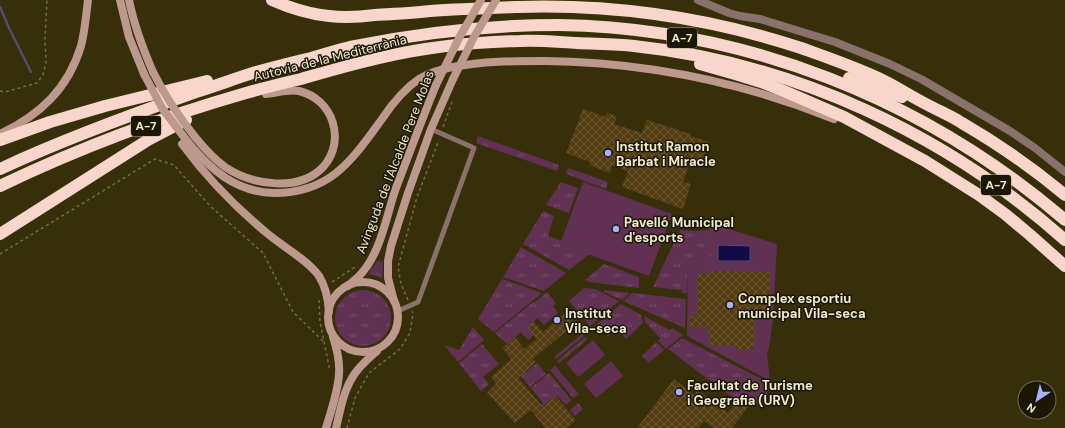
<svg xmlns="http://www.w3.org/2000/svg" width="1065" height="428" font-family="'DM Sans',sans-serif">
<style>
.grass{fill:url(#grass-tufts)}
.pitch{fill:#613154}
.water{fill:#130a48;stroke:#554d71}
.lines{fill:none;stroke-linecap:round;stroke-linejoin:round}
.stream{stroke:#554d71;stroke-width:2.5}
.building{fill:url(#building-cross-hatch)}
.path{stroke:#746d4c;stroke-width:1.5;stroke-dasharray:3 3;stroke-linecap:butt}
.lane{stroke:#89726b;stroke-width:5}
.street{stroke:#89726b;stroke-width:8}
.secondary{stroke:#bc988d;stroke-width:8}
.highway{stroke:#f8d6cb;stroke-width:12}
.secondary-bridge{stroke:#bc988d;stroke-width:8}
.poi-dot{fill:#a8b0fc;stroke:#1b1704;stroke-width:1.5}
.labels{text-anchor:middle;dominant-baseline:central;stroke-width:3;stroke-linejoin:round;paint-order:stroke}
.shield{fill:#1b1704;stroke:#afab94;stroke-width:1}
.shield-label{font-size:12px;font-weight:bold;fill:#efead1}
.street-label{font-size:13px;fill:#efead1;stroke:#1b1704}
.poi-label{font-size:13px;font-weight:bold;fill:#efead1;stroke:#1b1704;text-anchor:start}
</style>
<defs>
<pattern id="grass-tufts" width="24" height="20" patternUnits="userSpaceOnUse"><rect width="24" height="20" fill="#613154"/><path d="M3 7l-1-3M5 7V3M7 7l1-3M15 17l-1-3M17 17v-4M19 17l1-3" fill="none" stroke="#784f6c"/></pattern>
<pattern id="building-cross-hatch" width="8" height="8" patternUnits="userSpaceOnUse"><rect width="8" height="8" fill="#533c12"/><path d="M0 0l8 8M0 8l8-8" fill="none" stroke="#6c5833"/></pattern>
</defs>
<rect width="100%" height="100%" fill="#362f09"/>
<g class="grass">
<polygon points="478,136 559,165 557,171 476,143"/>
<polygon points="568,168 608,182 606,189 566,174"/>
<polygon points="561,182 578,188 569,213 546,205"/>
<polygon points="543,211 554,216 548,236 592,252 569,270 523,244"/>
<polygon points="709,225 775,245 688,269 687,293 682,293 682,290 653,287 680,230 697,231 708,230"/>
<polygon points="521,247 566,273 544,291 503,277"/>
<polygon points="377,261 383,262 382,279 378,276 368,274"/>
<polygon points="604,264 639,277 639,288 590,282 585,280"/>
<polygon points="502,279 542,293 494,332 478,319"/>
<polygon points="584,288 595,289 619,301 590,326 569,301"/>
<polygon points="604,290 630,293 622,300 604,292"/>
<circle cx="363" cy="318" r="28"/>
<polygon points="547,292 556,303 553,306 558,313 544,325 538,318 528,327 534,335 528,340 521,332 507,344 495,333 533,302 534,303"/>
<polygon points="632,293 686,299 685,328 623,301"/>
<polygon points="621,304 641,315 643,323 626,339 616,328 608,336 597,324"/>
<polygon points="644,316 670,330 672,328 683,335 666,349 658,341 660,338 645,322"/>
<polygon points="473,327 484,340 458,362 444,345 459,350"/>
<polygon points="582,334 584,336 556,359 554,357"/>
<polygon points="585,337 587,340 559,363 557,361"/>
<polygon points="682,338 773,385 758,405 744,393 737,401 668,349"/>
<polygon points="656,342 664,350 649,363 642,356"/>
<polygon points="482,344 499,364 483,377 489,384 481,391 459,363"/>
<polygon points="537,363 546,374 530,387 521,376"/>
<polygon points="555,366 579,394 573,398 550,370"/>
<polygon points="549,373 571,400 566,405 557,395 542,407 541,405 543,403 531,388"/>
<polygon points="578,403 583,409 575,416 570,410"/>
</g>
<g class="pitch">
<polygon points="583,182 672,214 649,276 560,244"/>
<polygon points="710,223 777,244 773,319 769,348 767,353 770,381 687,336 688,261 711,262"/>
<polygon points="593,340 605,355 578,377 566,363"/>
<polygon points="611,361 623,376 596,398 584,384"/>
</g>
<polygon class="water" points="718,245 750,246 750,261 718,261"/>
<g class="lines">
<polyline class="stream" points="0,7 9,28 31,72"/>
</g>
<g class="building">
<polygon points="583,109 606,117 607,113 617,116 614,124 642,133 647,120 691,134 690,136 710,142 701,165 690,161 683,182 691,184 683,209 622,187 628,171 612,165 610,173 589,165 590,162 566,153"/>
<polygon points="709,271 770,272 769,318 755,318 754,349 735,349 735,346 709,345 709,335 708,335 708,327 689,327 689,316 697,316 698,274 709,274"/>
<polygon points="567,311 576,323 533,359 536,362 518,378 543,407 556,396 576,420 567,428 545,428 531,410 515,423 487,393 496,384 491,377 511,359 502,348 515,337 524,349 537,339 527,327 534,322 543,332"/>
<polygon points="674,379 694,395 698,390 728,413 742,394 752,402 732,428 714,428 704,421 698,428 637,428"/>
</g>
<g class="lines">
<g class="path">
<polyline points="0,91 5,92 37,83 43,75 46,63 45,38 47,0"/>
<polyline points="443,127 452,102"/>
<polyline points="0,254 155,159 174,165 210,206 263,253 293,312 325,343"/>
<polyline points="332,282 355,267"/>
<polyline points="319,300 320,322 330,371"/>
<polyline points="408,300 401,284 398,267 417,197 439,140"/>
<polyline points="347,428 355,398 369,373 400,349 410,333 413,313 412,311"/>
</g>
<polyline class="lane" points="398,311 418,302 474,148 431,129"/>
<polyline class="street" points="698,0 729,13 740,16 760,19 835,42 890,64 921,79 1010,131 1035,148 1065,172"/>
<g class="secondary">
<polyline points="120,0 129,37 144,74"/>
<path d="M129 0C134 25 143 49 153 72"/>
<path d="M0 134C40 115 68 89 81 46 85 31 86 15 88 0"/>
<path d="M195 137C204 148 214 159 225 167 252 185 300 193 324 166 346 140 333 99 299 91 289 89 276 93 266 94"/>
<path d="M187 141C210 169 235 192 274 193 331 193 352 160 382 119 392 104 404 89 419 79 429 73 442 69 453 67 483 61 513 61 544 61 643 62 742 82 834 119"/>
<path d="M182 144C207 178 235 207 268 234 282 246 309 261 319 276 326 287 328 298 329 311"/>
<circle cx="363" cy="317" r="35"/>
<path d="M348 286C352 282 356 279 359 276 381 254 386 216 396 188 409 154 422 119 436 85"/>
<polyline points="394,301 388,278 388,261 391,246 408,193 431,129 453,79"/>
<path d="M326 428C331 411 338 392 339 374 340 361 337 349 333 337"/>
<path d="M336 428C340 411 343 393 352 378 358 367 368 359 377 351"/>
</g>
<g class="highway">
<path d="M272 0C290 8 309 14 329 16 344 18 360 17 375 15 393 14 412 13 430 11 459 9 489 8 518 7 614 4 710 18 801 48 826 57 852 66 876 77 894 85 910 96 928 105 939 111 951 116 962 123 998 144 1033 168 1065 195"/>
<polyline points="700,64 735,74 761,82 784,91 844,117 925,161 979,195 1005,214 1029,234 1065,266"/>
<polyline points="849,78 902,97"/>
<polyline points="0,140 50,122 105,106 207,81"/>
<path d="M0 169C64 139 130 115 196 92 216 86 236 78 256 72 274 67 293 62 311 58 324 54 337 50 350 47 418 33 489 25 559 25 746 28 924 99 1065 220"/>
<path d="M0 186C79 148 162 117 246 93 264 88 283 83 301 79 329 71 356 63 384 57 427 47 477 42 520 41 539 40 558 42 577 43 596 44 616 44 634 46 794 63 946 134 1065 240"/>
<polyline points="0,234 148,140 186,120"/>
</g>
<g class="secondary-bridge">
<path d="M153 72C165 96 179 117 195 137"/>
<polyline points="144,74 162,108 187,141"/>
<polyline points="453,79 474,37 496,0"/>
<polyline points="436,85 459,38 481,0"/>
</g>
</g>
<g class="poi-dot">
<circle cx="608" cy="153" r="4"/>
<circle cx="616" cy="229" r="4"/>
<circle cx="730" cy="305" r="4"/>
<circle cx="557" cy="320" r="4"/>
<circle cx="679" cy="392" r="4"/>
</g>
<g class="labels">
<g class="shield">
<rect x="667" y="28" width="30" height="20" rx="3"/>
<rect x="131" y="116" width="30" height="20" rx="3"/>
<rect x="981" y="175" width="30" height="20" rx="3"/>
</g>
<g class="shield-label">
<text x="682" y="38">A-7</text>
<text x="146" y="126">A-7</text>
<text x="996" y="185">A-7</text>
</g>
<g class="street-label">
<text transform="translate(330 58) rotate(-14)">Autovia de la Mediterrània</text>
<text transform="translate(395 162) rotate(-69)">Avinguda de l'Alcalde Pere Molas</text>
</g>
<g class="poi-label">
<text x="616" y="146">Institut Ramon<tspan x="616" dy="15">Barbat i Miracle</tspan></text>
<text x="624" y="222">Pavelló Municipal<tspan x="624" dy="15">d'esports</tspan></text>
<text x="738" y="298">Complex esportiu<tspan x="738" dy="15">municipal Vila-seca</tspan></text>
<text x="565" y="313">Institut<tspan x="565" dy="15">Vila-seca</tspan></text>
<text x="687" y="385">Facultat de Turisme<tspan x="687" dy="15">i Geografia (URV)</tspan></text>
</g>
</g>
<g transform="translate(1037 400) rotate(215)"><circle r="19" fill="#1b1704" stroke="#706b56"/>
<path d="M0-3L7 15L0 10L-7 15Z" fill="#a8b0fc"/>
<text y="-6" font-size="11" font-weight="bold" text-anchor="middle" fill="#efead1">N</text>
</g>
</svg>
